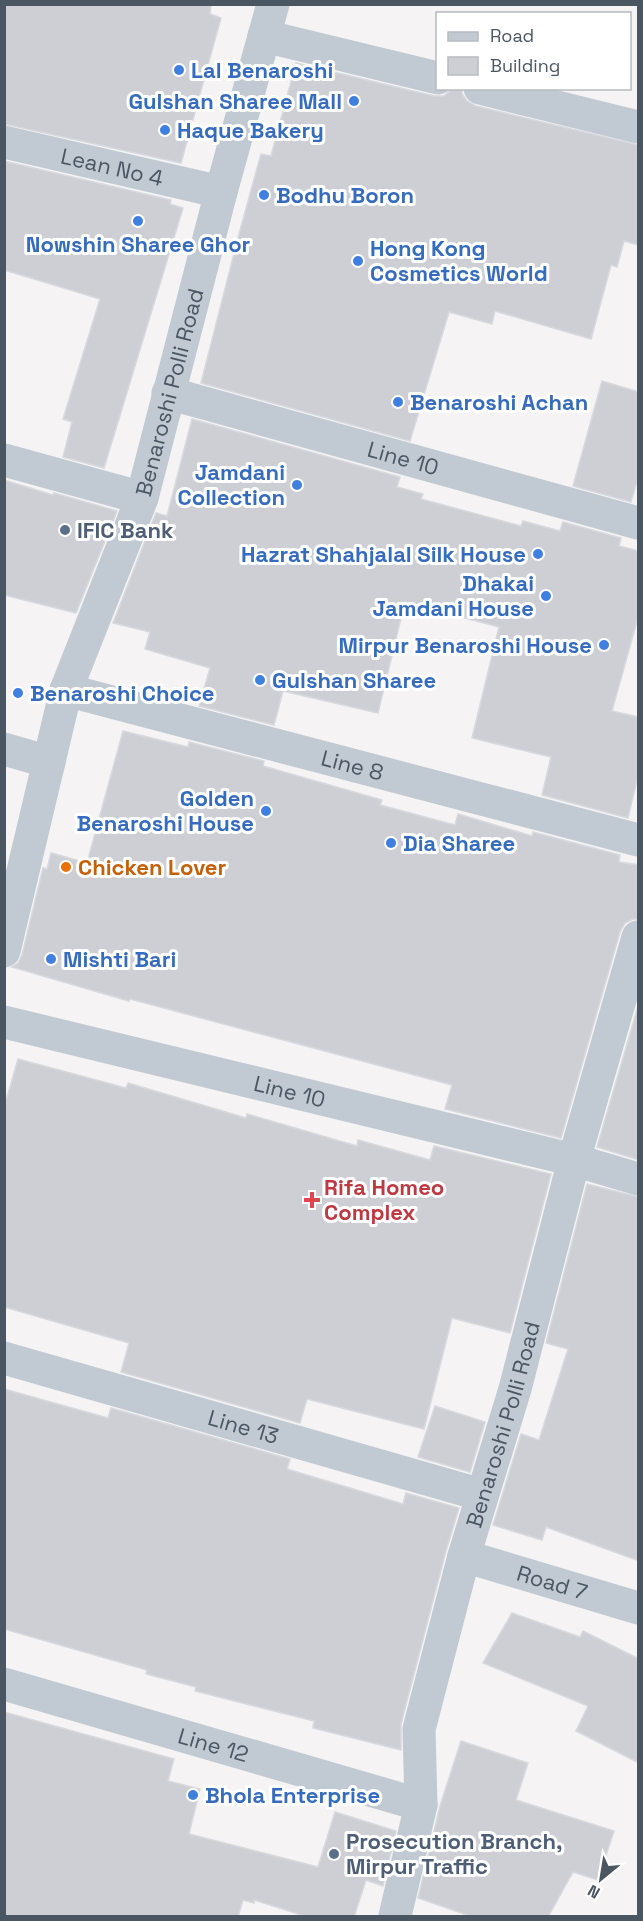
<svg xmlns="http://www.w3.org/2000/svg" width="643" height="1921" font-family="'Space Grotesk',sans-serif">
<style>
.building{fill:#cdcfd5;stroke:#d7d9de;stroke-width:1.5}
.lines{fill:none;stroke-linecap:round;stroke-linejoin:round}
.street{stroke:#c1cad2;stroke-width:33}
.shop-dot{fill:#3f7fe0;stroke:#fff;stroke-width:2}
.service-dot{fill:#5c6f8a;stroke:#fff;stroke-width:2}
.food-dot{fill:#e8710a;stroke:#fff;stroke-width:2}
.health-dot{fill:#e0444e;stroke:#fff;stroke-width:2}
.labels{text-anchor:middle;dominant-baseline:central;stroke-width:6;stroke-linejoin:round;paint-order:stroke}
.shop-label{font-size:22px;font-weight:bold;fill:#366cbe;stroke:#fff;text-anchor:start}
.street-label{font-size:22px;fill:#4a5661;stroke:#fff}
.service-label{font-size:22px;font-weight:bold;fill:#4e5e75;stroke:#fff;text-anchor:start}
.food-label{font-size:22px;font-weight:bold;fill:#c56008;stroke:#fff;text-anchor:start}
.health-label{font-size:22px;font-weight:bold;fill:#be3a42;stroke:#fff;text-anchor:start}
</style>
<rect width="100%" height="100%" fill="#f5f3f3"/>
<g class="building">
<polygon points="4,4 211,4 210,14 221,18 181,163 4,124"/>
<polygon points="296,63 434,96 444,96 453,88 462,88 462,94 467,101 476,106 639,145 639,245 624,241 617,267 611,265 591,339 495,311 492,324 449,312 410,441 201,383 239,234 261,154 271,156"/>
<polygon points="4,161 171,200 170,204 183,208 104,468 63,457 72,422 63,419 100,299 4,270"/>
<polygon points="602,381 639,392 639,475 631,502 573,486"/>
<polygon points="192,419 400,477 397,487 423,494 421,499 521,526 523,521 560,531 563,522 621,538 619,546 639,551 639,614 612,711 639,717 639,772 628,818 542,795 551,757 472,738 499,627 405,602 378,713 283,691 274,725 199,706 210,668 145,649 150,632 113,623 156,513 167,516"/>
<polygon points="4,480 53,495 54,493 117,511 76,613 4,595"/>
<polygon points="123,731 188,747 189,742 264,761 263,766 382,800 380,805 455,825 458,814 532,836 533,832 620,855 619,862 639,865 639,919 633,919 625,923 620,932 561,1138 445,1109 452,1085 130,999 129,1001 12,967 18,963 22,955 43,868 47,869 51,853 87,863"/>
<polygon points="639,1003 639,1160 597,1147"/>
<polygon points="18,1059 126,1088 128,1083 246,1118 247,1114 357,1146 358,1140 430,1160 434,1146 551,1174 510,1333 452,1318 424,1429 307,1399 300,1423 121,1372 129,1343 4,1307 4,1108"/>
<polygon points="587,1184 639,1197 639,1561 546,1527 542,1540 493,1525 521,1434 539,1440 568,1349 546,1343"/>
<polygon points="4,1389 108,1418 111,1408 290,1459 287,1469 403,1504 406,1493 459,1508 446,1551 401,1724 401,1750 313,1728 314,1721 195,1691 196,1687 146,1674 147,1670 4,1629"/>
<polygon points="435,1406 485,1422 470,1472 418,1457"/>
<polygon points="512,1613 580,1637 583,1631 639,1659 639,1763 576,1731 588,1706 483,1663"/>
<polygon points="4,1712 174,1759 168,1781 200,1789 189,1834 318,1867 335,1812 396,1831 383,1886 366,1880 354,1917 308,1917 254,1900 254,1903 243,1900 238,1917 4,1917"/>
<polygon points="461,1741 528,1763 516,1800 614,1831 598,1880 573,1872 548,1917 473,1917 418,1898 440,1806"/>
</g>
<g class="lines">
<g class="street">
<polyline points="264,36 438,78"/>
<polyline points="480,88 638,127"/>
<path id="s1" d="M4 142 221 192"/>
<path id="s2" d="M168 393 638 523"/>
<polyline points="4,460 142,498"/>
<path id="s3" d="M66 690 638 840"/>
<polyline points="4,749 49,762"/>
<path id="s4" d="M4 951 66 690 142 498 221 192 273 4"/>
<path id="s5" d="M4 1022 574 1160 638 1179"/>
<path id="s6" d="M4 1358 482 1495"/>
<path id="s7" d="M464 1556 638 1608"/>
<path id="s8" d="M4 1684 421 1805"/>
<path id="s9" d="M395 1916 421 1805 419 1729 464 1556 515 1389 574 1160 638 937"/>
</g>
</g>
<g class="shop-dot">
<circle cx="179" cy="70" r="6"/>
<circle cx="354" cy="101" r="6"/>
<circle cx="165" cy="130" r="6"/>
<circle cx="264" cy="195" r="6"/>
<circle cx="138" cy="221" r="6"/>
<circle cx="358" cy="261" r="6"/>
<circle cx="398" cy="402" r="6"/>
<circle cx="297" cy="485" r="6"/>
<circle cx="538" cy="554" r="6"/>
<circle cx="546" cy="596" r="6"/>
<circle cx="604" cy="645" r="6"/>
<circle cx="260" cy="680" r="6"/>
<circle cx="18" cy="693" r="6"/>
<circle cx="266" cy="811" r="6"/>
<circle cx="391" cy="843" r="6"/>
<circle cx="51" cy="959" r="6"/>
<circle cx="193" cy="1795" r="6"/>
</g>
<g class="service-dot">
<circle cx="65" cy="530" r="6"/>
<circle cx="334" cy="1854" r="6"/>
</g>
<circle class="food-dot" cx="66" cy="867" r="6"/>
<path class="health-dot" d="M309 1191h6v6h6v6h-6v6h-6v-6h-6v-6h6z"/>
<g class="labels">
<g class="shop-label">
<text x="191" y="70">Lal Benaroshi</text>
<text x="342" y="101" text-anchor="end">Gulshan Sharee Mall</text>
<text x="177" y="130">Haque Bakery</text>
<text x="276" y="195">Bodhu Boron</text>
<text x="138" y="244" text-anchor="middle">Nowshin Sharee Ghor</text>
<text x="370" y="248">Hong Kong<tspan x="370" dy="25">Cosmetics World</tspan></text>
<text x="410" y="402">Benaroshi Achan</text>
<text x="285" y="472" text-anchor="end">Jamdani<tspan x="285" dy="25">Collection</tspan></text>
<text x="526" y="554" text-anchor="end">Hazrat Shahjalal Silk House</text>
<text x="534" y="583" text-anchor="end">Dhakai<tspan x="534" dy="25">Jamdani House</tspan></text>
<text x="592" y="645" text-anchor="end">Mirpur Benaroshi House</text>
<text x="272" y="680">Gulshan Sharee</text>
<text x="30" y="693">Benaroshi Choice</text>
<text x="254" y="798" text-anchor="end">Golden<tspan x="254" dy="25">Benaroshi House</tspan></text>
<text x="403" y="843">Dia Sharee</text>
<text x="63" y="959">Mishti Bari</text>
<text x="205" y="1795">Bhola Enterprise</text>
</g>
<g class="street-label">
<text stroke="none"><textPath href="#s1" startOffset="111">Lean No 4</textPath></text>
<text stroke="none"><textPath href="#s4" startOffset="584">Benaroshi Polli Road</textPath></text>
<text stroke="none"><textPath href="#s2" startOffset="244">Line 10</textPath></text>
<text stroke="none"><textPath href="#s3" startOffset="296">Line 8</textPath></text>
<text stroke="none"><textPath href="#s5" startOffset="294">Line 10</textPath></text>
<text stroke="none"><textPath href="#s9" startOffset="506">Benaroshi Polli Road</textPath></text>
<text stroke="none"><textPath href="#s6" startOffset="249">Line 13</textPath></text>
<text stroke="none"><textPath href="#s7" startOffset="92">Road 7</textPath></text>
<text stroke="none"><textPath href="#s8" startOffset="218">Line 12</textPath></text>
</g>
<g class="service-label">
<text x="77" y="530">IFIC Bank</text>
<text x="346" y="1841">Prosecution Branch,<tspan x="346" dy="25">Mirpur Traffic</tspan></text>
</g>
<g class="food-label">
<text x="78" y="867">Chicken Lover</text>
</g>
<g class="health-label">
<text x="324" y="1187">Rifa Homeo<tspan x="324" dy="25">Complex</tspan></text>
</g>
</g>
<rect width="643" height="1921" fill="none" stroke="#4a5661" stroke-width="12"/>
<rect x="436" y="12" width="195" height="78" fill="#ffffff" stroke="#b7bbc0" stroke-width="1.5"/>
<rect x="448" y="32" width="30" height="9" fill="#c1cad2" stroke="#b7bbc0" stroke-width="1.5"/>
<text x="490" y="42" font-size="18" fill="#4a5661">Road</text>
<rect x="448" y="57" width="30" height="18" fill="#cdcfd5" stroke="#b7bbc0" stroke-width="1.5"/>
<text x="490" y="72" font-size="18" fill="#4a5661">Building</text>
<g transform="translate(601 1879) rotate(210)" stroke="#ffffff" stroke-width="4.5" paint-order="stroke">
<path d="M0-4.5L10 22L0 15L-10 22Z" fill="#4a5661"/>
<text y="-9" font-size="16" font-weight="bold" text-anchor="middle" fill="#4a5661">N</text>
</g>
</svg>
